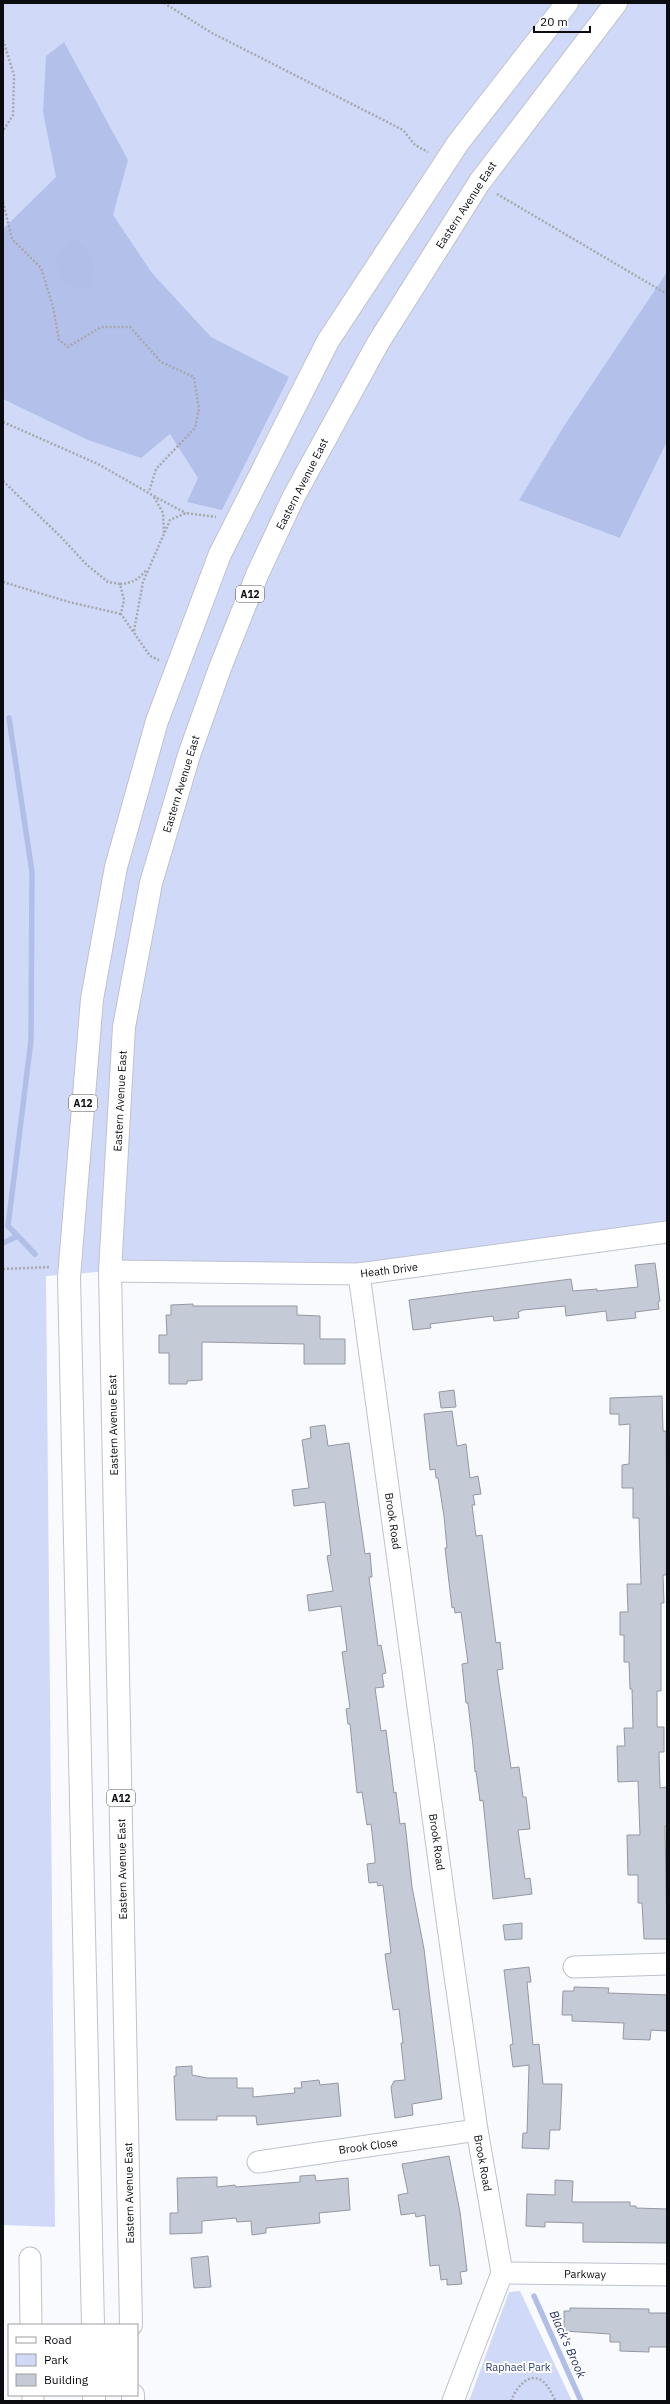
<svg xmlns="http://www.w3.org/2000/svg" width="670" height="2404" font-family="'IBM Plex Sans',sans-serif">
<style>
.green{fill:#d0daf8}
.forest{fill:#b3c1ea}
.water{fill:#b1bfe7}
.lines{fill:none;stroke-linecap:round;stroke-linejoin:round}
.stream{stroke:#b1bfe7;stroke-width:5.5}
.building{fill:#c5cad7;stroke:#9498a4}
.minor-casing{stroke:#bec2cf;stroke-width:23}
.trunk-casing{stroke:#bec2cf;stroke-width:24}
.path{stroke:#a7a8ab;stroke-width:2.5;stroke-dasharray:2 2;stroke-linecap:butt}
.minor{stroke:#fff;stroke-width:21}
.trunk{stroke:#fff;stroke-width:22}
.labels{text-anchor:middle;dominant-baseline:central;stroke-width:4;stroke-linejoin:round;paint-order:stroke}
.shield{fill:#fff;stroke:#545558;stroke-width:1}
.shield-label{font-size:10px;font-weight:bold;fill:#0a0c10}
.street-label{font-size:11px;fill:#0a0c10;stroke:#fff}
.park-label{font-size:11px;fill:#314073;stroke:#fff}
.water-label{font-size:12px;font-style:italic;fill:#202d5e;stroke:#fff}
</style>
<rect width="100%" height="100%" fill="#f9fafd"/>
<g class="green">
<polygon points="3,3 667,3 667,276 620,538 667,442 667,1232 359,1274 110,1271 46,1276 55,2227 3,2225"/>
<polygon points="520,2291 572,2401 469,2401 509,2292"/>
</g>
<g class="forest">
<polygon points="64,42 128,160 113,215 152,273 211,337 289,377 222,510 187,502 198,478 170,434 141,458 88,440 3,399 3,229 56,177 43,112 46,56"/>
<polygon points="667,272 667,442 620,538 519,500 564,426"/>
</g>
<path class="water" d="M72 238C93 252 96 260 91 285L80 290 65 284 54 260Z"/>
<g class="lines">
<g class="stream">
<polyline points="9,718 32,872 31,1040 8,1226 35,1254"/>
<polyline points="3,1243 18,1236"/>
<polyline points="534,2296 581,2401"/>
</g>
</g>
<g class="building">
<polygon points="655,1263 660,1301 658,1302 659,1309 635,1312 636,1318 607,1321 606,1311 566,1316 565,1306 523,1310 518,1312 519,1318 494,1321 493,1316 430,1324 431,1328 413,1330 409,1300 571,1279 573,1291 597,1289 597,1291 638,1287 635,1265"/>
<polygon points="193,1304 193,1306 297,1306 297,1315 320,1316 320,1339 345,1339 345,1364 304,1364 304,1344 202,1342 202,1380 187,1381 187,1384 169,1384 169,1353 159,1353 159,1335 167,1335 166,1315 171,1315 171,1305"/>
<polygon points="454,1390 456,1407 441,1408 439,1392"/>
<polygon points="662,1396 663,1431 666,1431 667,1569 666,1575 663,1575 664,1603 661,1603 661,1691 657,1691 657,1727 664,1727 664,1752 659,1752 660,1788 667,1787 667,1826 665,1826 667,1939 644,1939 642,1903 638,1903 638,1875 628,1875 627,1835 640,1835 638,1781 618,1782 617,1746 625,1746 624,1728 633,1728 632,1689 630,1689 629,1662 624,1662 624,1635 620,1635 620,1612 628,1612 627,1584 641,1584 639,1518 633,1518 633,1488 622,1488 622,1465 629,1464 630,1424 619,1425 619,1414 610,1414 610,1398"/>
<polygon points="452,1411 457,1446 466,1444 470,1478 478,1476 481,1494 473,1495 475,1505 472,1505 476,1536 482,1535 496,1643 500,1642 503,1669 497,1670 511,1768 519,1767 523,1797 526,1797 530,1829 518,1830 525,1879 530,1878 532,1894 493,1899 483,1800 480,1801 476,1771 475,1772 473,1746 468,1703 466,1703 462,1664 468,1663 461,1612 455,1613 454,1607 452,1608 445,1548 447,1548 444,1516 438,1478 436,1478 435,1469 430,1470 424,1414"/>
<polygon points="325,1425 328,1446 349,1443 365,1554 370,1553 372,1577 369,1577 378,1646 381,1645 386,1673 382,1674 384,1687 375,1688 381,1731 386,1730 394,1793 396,1792 400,1824 405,1823 412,1887 424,1949 442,2099 412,2104 413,2115 395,2118 391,2087 394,2081 405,2080 401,2043 403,2043 399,2009 393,2010 388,1976 385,1954 391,1953 383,1885 378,1886 377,1882 369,1883 367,1864 375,1863 375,1859 371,1824 367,1825 362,1792 357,1793 350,1724 348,1724 346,1709 350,1708 342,1652 347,1651 341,1606 309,1611 307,1595 333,1591 327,1556 331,1555 325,1502 294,1506 292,1490 309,1488 302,1440 311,1438 310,1427"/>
<polygon points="522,1923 522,1939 505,1940 503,1925"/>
<polygon points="529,1967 531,1982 527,1982 533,2045 539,2044 543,2084 562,2084 560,2130 550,2130 549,2149 522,2148 523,2133 527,2133 529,2065 513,2067 510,2045 513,2044 504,1970"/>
<polygon points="574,1987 609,1988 608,1993 667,1995 667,2031 651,2030 650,2040 623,2039 624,2023 572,2021 572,2015 562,2015 563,1991 574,1991"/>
<polygon points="192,2066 192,2075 207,2078 237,2078 237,2088 253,2088 253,2097 295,2093 294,2088 302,2088 301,2082 319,2080 320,2085 338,2083 341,2116 257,2125 256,2116 217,2116 217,2120 176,2120 174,2076 176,2076 176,2067"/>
<polygon points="449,2156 460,2212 467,2271 460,2272 462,2284 447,2285 447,2279 441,2280 439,2265 430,2266 425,2215 416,2217 415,2213 401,2215 398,2195 408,2193 402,2164"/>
<polygon points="315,2175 316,2181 348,2178 350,2210 319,2213 320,2223 266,2228 266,2233 252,2235 251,2221 237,2222 236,2218 202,2221 202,2233 170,2234 170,2213 178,2213 177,2178 217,2177 217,2187 235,2185 236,2187 300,2182 300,2176"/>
<polygon points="555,2180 573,2181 572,2202 630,2202 630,2206 636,2206 636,2208 667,2209 667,2243 583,2242 583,2223 545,2222 545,2227 526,2226 527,2194 555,2195"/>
<polygon points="208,2256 211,2287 194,2288 191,2258"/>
<polygon points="570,2308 649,2309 649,2313 667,2313 667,2347 649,2347 649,2352 620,2351 620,2342 610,2342 610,2334 564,2331 564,2311 570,2311"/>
</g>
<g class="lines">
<defs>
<g id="minor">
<polyline points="110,1271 359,1274 667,1232"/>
<polyline points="359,1274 448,1927 477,2130 502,2273 453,2401"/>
<polyline points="574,1967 667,1964"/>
<polyline points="258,2162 477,2130"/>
<polyline points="30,2258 31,2325"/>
<polyline points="502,2273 667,2275"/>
<polyline points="33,2395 33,2401"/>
</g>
<g id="trunk">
<polyline points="93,2325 69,1277 92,999 116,867 157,721 220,554 328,341 458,143 567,3"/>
<polyline points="131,2325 110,1271 124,1027 151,883 189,755 220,668 257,575 294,496 378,343 479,183 616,3"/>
<polyline points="94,2395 94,2401"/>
<polyline points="133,2395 133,2401"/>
</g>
</defs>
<use href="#minor" class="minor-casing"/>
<use href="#trunk" class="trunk-casing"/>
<g class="path">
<polyline points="164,3 212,33 403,130 415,145 428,152"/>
<polyline points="3,40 14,75 13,115 3,131"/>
<polyline points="497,194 667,294"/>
<polyline points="3,202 12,239 41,268 53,307 59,340 68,347 101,327 130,327 161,362 194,377 199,409 195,428 156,469 149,492"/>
<polyline points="3,422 98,464 161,500 186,513"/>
<polyline points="3,481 61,537 86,564 108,582 120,584 124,600 121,614 150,656 159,660"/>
<polyline points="154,497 163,513 164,533"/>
<polyline points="3,582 69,602 121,614"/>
<path d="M120 584C133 583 139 579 147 569"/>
<polyline points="134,631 143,582 170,520 186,513 216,517"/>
<polyline points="3,1269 50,1267"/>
<path d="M511 2401C515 2390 527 2372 541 2380 548 2384 552 2395 556 2401"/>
</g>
<use href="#minor" class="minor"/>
<use href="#trunk" class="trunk"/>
</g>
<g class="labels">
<g class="shield">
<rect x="236" y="586" width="28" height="16" rx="3"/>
<rect x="69" y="1095" width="28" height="16" rx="3"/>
<rect x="107" y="1790" width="28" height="16" rx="3"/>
</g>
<g class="shield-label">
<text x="250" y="594">A12</text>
<text x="83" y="1103">A12</text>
<text x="121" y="1798">A12</text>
</g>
<g class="street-label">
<text transform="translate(466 205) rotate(-57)">Eastern Avenue East</text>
<text transform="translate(302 484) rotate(-63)">Eastern Avenue East</text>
<text transform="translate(181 784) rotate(-73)">Eastern Avenue East</text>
<text transform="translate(120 1101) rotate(-87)">Eastern Avenue East</text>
<text transform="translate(389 1270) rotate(-7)">Heath Drive</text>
<text transform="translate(113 1425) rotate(-91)">Eastern Avenue East</text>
<text transform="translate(393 1521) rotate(82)">Brook Road</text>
<text transform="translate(437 1842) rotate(82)">Brook Road</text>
<text transform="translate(122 1869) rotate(-91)">Eastern Avenue East</text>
<text transform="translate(368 2146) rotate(-8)">Brook Close</text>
<text transform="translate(483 2163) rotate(80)">Brook Road</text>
<text transform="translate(129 2193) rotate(-91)">Eastern Avenue East</text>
<text transform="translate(585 2274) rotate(1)">Parkway</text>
</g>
<g class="park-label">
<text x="518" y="2367">Raphael Park</text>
</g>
<g class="water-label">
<text transform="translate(568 2344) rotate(66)">Black's Brook</text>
</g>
</g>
<rect width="670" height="2404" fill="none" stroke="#0a0c10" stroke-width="8"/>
<rect x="8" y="2324" width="130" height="72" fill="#ffffff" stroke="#9d9e9f"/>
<rect x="16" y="2337" width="20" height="6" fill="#ffffff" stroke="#9d9e9f"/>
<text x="44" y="2344" font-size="12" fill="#0a0c10">Road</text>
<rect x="16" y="2354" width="20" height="12" fill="#d0daf8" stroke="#9d9e9f"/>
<text x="44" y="2364" font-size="12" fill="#0a0c10">Park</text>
<rect x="16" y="2374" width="20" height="12" fill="#c5cad7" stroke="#9d9e9f"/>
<text x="44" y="2384" font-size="12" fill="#0a0c10">Building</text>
<path d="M534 26v6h56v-6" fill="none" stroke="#0a0c10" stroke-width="2"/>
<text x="540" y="26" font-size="12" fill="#0a0c10" stroke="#ffffff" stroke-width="3" paint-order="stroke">20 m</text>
</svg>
